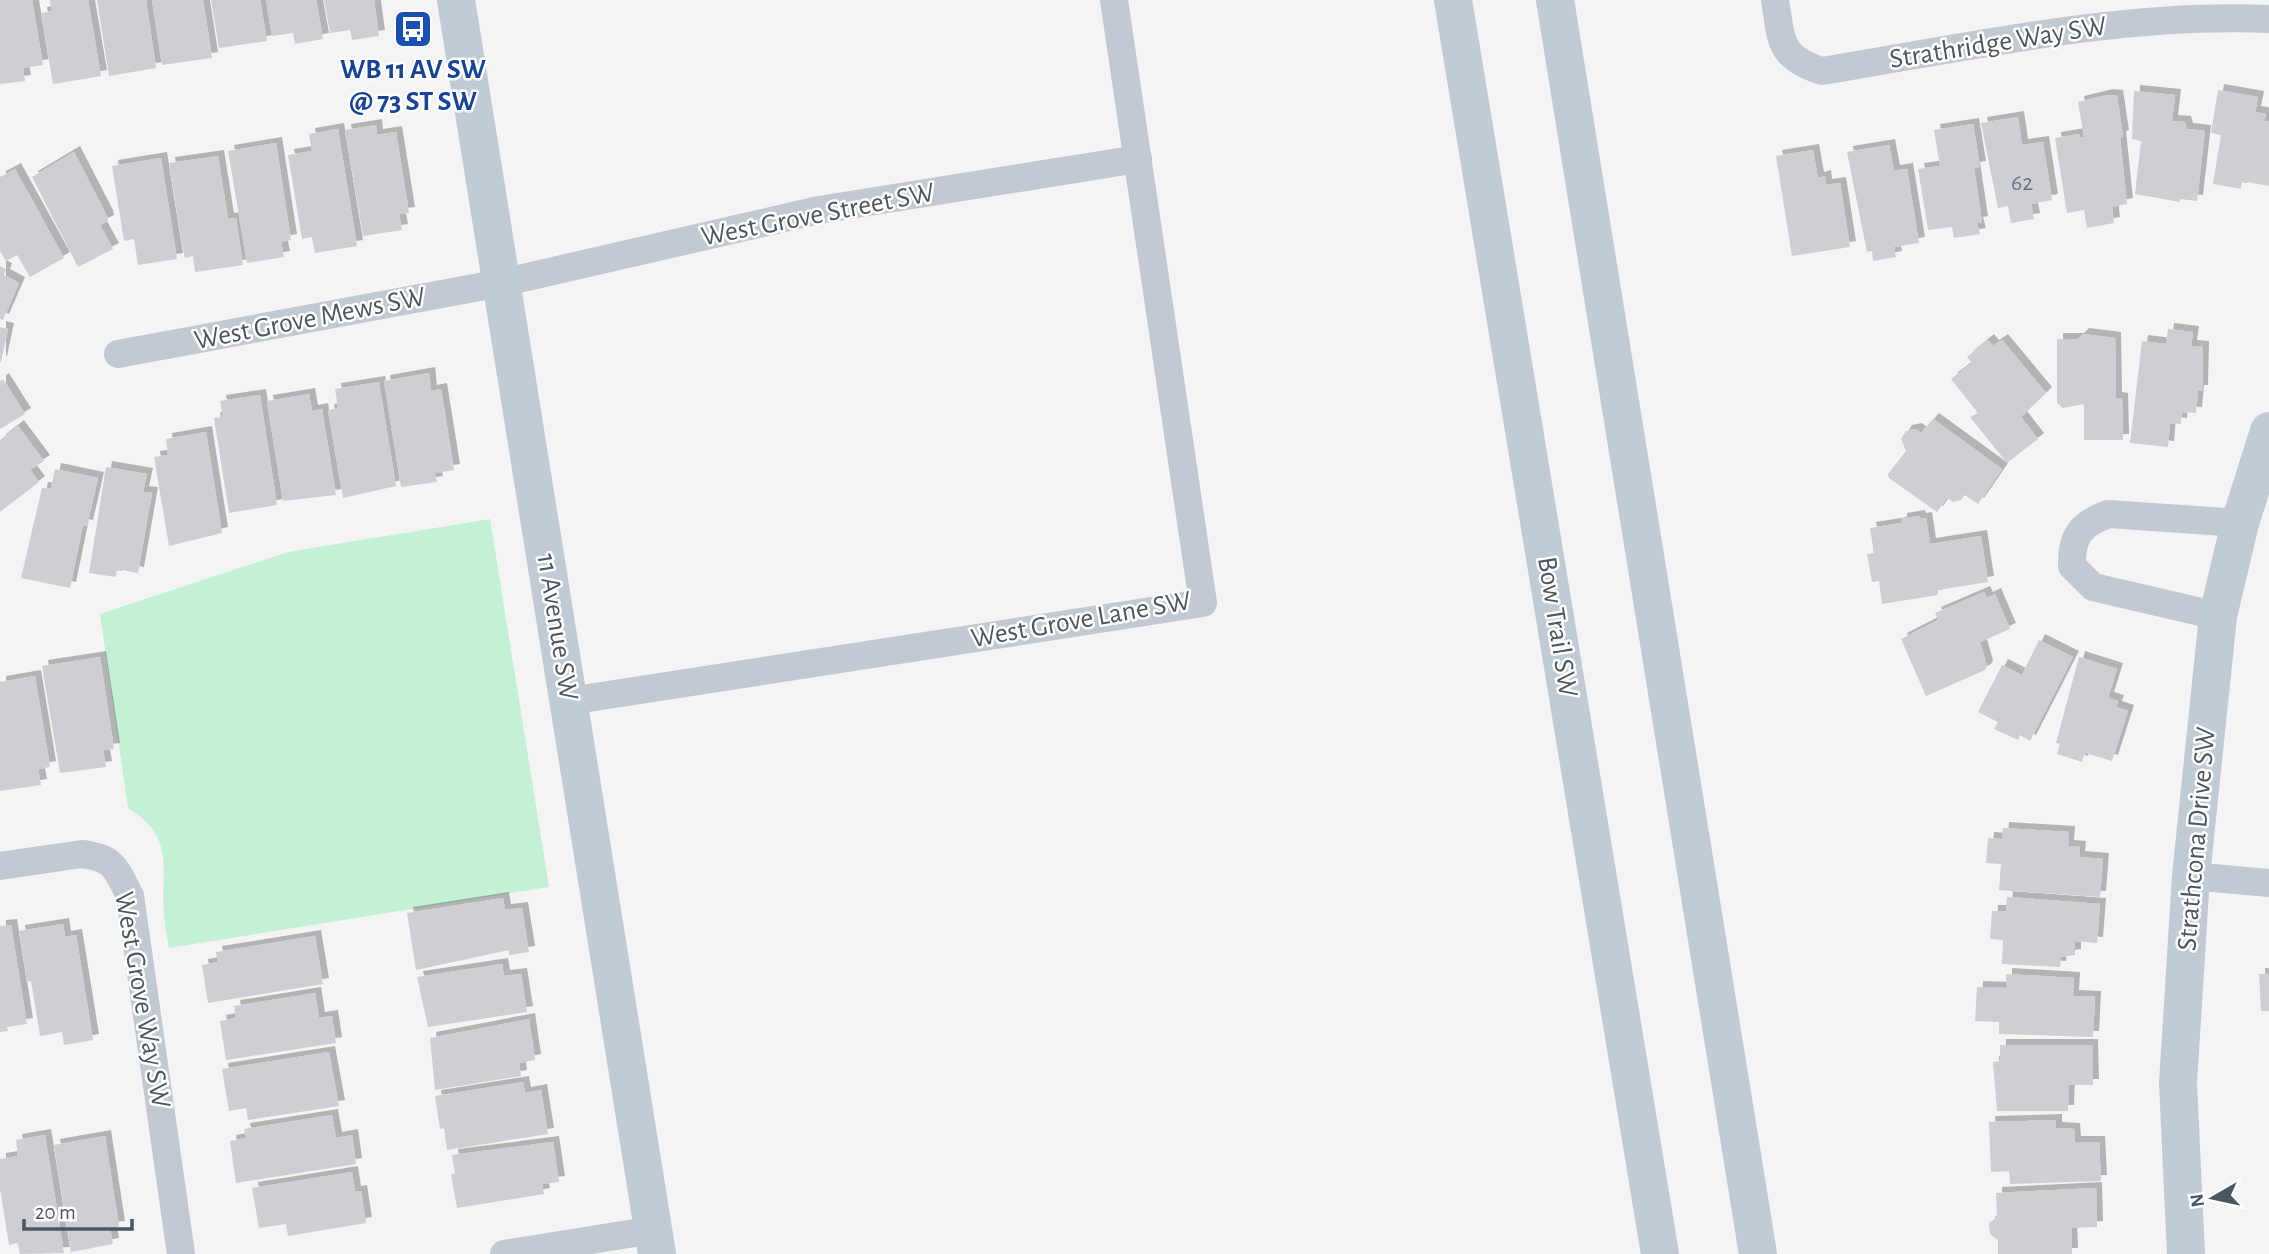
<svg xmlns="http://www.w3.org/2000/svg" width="2269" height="1254" font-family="'Alegreya Sans',sans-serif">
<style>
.green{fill:#c3f1d5}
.building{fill:#cdcfd5;filter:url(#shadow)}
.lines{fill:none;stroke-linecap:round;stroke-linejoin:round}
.street{stroke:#c1cad2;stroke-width:28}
.secondary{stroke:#c1cbd6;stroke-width:38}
.labels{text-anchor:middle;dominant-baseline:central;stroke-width:5;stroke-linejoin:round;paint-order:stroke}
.number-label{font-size:24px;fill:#6b747e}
.street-label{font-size:28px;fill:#4a5661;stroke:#fff}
.transit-label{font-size:28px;font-weight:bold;fill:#164399;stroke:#fff}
</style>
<defs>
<filter id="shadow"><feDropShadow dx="6" dy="-6" stdDeviation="0" flood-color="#0004"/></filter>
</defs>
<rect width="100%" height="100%" fill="#f5f3f3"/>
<path class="green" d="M490 519 549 887 169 948C167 937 165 926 164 915 160 870 177 838 128 808L100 614 288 552Z"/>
<g class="building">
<polygon points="0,0 32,0 43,65 23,68 25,81 0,84"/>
<polygon points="50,0 88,0 101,76 53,84 41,13 52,11"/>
<polygon points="97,0 146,0 156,68 109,76"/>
<polygon points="152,0 203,0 212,58 162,65"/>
<polygon points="211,0 260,0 267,41 219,48"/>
<polygon points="266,0 316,0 323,39 295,44 293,33 272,36"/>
<polygon points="324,0 374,0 379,36 352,40 350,30 330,33"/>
<polygon points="2218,90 2258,97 2255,112 2266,114 2264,121 2269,122 2269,186 2242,181 2241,189 2213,184 2221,135 2211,133"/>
<polygon points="2134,91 2175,95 2172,121 2185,122 2187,129 2205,131 2197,201 2180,199 2180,202 2135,194 2141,141 2132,139"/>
<polygon points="2107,95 2117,96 2123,136 2120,137 2127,204 2112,207 2114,223 2087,228 2084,210 2067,213 2055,138 2079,134 2080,138 2084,137 2078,102"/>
<polygon points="2018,117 2022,145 2043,142 2052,200 2031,204 2034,219 2011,223 2008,206 1998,208 1981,123"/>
<polygon points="1973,124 1980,167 1974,168 1982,222 1977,223 1980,234 1954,238 1952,227 1928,230 1918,169 1940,166 1934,130"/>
<polygon points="376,125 377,135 396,132 409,213 399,214 402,230 363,236 345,130"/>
<polygon points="338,129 357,246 315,253 312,237 302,239 288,155 312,151 309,134"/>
<polygon points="276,143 291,240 281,242 284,257 247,263 228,151"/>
<polygon points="1889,145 1894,171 1907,169 1919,243 1894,247 1896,257 1873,261 1872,251 1867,252 1847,152"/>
<polygon points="1813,150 1818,178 1825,176 1826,185 1840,183 1850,247 1792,256 1776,156"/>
<polygon points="74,152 107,216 108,221 100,225 113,249 78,267 32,177"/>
<polygon points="218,156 228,219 236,218 243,265 195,272 193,256 185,258 182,245 169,163"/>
<polygon points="161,158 177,259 138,265 134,239 124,241 112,166"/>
<polygon points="15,169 64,258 30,277 17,255 6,261 0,251 0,177"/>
<polygon points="0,266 6,269 4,275 19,283 3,320 0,319"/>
<polygon points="0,327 8,329 1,362 0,362"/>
<polygon points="2168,329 2193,332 2191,346 2203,347 2202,391 2198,391 2196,413 2182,412 2181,424 2170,423 2168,447 2130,443 2142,341 2166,344"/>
<polygon points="2083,334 2115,338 2116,398 2122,399 2123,440 2084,440 2084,404 2063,408 2057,403 2057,339 2078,339"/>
<polygon points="1988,340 1993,346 2002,340 2046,393 2021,417 2038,439 2007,463 1970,417 1978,413 1951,379 1972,363 1967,357"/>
<polygon points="429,373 431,391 441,389 454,470 435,473 437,482 401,487 384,381"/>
<polygon points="3,379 25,414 0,429 0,381"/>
<polygon points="379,382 396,486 343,498 328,410 338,408 335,389"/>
<polygon points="309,394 312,411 322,409 336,495 283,501 267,401"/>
<polygon points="260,395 277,505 229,513 214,418 223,417 220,401"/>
<polygon points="1933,419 2002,469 1978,504 1965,495 1961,500 1953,502 1947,498 1937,512 1889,478 1888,474 1906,451 1901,439 1906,431 1916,429 1921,433"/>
<polygon points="18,426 44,461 30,470 39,482 0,512 0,440"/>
<polygon points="206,432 222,533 169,546 154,457 168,455 166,439"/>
<polygon points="106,467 147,474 143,492 152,493 138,573 117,569 116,577 89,573"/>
<polygon points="55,469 98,478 87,526 83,525 70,588 21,578 42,488 51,489"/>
<polygon points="1919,516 1920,519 1926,518 1930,544 1981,536 1988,582 1938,590 1938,595 1882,604 1879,581 1872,582 1867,554 1874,553 1870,528 1901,523 1901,519"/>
<polygon points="1984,592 1987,598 1995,594 2010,629 1980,642 1987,666 1985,670 1926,696 1901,639 1938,620 1935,613"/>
<polygon points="2039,640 2073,657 2030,741 2020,735 2018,740 1994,729 1998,722 1978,712 2002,665 2022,675"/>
<polygon points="100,657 114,749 103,750 106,767 60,773 42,666"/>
<polygon points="2079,657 2117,669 2108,698 2118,701 2116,707 2128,711 2112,761 2085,753 2082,762 2057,754 2060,744 2056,743"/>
<polygon points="35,676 50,767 38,769 41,785 0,791 0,682"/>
<polygon points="2003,828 2069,832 2068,846 2080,847 2079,857 2103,859 2100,897 1999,890 2001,864 1986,863 1988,838 2002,839"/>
<polygon points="2007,897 2100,904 2097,943 2075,941 2075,955 2061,957 2060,967 2002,964 2003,940 1990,939 1992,911 2006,911"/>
<polygon points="503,898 505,910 522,908 529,952 509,955 509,950 416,970 407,913"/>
<polygon points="63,924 65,937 76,935 93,1040 64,1045 62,1032 40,1036 31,981 27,982 19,931"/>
<polygon points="11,925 27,1024 7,1027 8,1031 0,1032 0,926"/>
<polygon points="315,936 323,984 208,1003 202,965 218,962 216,952"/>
<polygon points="502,964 504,976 521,974 527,1012 428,1027 417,977"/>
<polygon points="2006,974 2074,978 2073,996 2095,997 2093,1037 1999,1034 1999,1022 1975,1021 1977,987 2006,988"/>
<polygon points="2259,974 2269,974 2269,1011 2261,1011"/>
<polygon points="315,993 319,1018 332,1016 336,1043 226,1060 220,1021 236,1018 234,1006"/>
<polygon points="529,1019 535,1060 519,1063 521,1076 435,1090 430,1038"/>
<polygon points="2000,1045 2092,1045 2093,1085 2069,1085 2068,1111 1997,1111 1993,1062 2000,1061"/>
<polygon points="329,1052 339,1106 248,1120 246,1108 229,1111 222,1069"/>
<polygon points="523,1082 525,1093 541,1090 548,1134 447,1150 444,1128 440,1129 435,1096"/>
<polygon points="332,1115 336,1138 352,1135 356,1164 236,1183 230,1141 246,1138 244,1129"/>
<polygon points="2056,1120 2056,1128 2074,1129 2075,1142 2099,1142 2101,1181 2010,1184 2009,1171 1991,1172 1989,1122"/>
<polygon points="45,1135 64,1253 20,1254 18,1243 9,1245 0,1189 0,1159 18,1156 16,1140"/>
<polygon points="105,1136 119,1227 110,1228 113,1244 71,1252 54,1145"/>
<polygon points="553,1142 559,1182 542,1184 544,1194 457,1208 451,1174 455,1174 452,1155"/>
<polygon points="352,1172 355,1192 361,1191 366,1223 288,1236 286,1224 259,1228 252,1188"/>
<polygon points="2096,1188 2097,1227 2071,1228 2072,1254 1998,1254 1998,1240 1990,1234 1989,1223 1997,1217 1996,1193"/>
</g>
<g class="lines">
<g class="street">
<path d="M1775 0C1782 42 1778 56 1822 71 1970 47 2119 13 2269 19"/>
<polyline points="118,354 501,283 819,210 1138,159"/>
<path d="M2218 616 2093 587 2072 566C2071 536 2081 524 2108 514L2240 523"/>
<polyline points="569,701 1203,603 1114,0"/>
<path d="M0 866 82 854C115 858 116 869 130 896L181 1254"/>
<polyline points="2191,876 2269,883"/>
<polyline points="504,1254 653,1230"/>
</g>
<g class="secondary">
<polyline points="456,0 657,1254"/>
<polyline points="1453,0 1660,1254"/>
<polyline points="1555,0 1758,1254"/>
<polyline points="2186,1254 2178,1083 2191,876 2218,616 2240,523 2269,431"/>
</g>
</g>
<defs>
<symbol id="bus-square" viewBox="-11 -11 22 22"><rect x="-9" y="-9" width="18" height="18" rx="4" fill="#1a4fb4" stroke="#fff"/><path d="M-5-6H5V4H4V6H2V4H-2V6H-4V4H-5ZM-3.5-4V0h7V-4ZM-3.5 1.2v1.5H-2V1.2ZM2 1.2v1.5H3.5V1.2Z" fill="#fff"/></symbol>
</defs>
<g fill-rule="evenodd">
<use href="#bus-square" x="391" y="7" width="44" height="44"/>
</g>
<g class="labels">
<g class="number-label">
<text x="2022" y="183">62</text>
</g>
<g class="street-label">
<text transform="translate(1998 43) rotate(-9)">Strathridge Way SW</text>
<text transform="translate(818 215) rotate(-11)">West Grove Street SW</text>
<text transform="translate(310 319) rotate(-11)">West Grove Mews SW</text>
<text transform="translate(1081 620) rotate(-10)">West Grove Lane SW</text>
<text transform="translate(557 627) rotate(81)">11 Avenue SW</text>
<text transform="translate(1557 627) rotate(81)">Bow Trail SW</text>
<text transform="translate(2197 839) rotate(-85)">Strathcona Drive SW</text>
<text transform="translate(142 1000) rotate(80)">West Grove Way SW</text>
</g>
<g class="transit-label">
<text x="413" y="70">WB 11 AV SW<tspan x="413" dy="32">@ 73 ST SW</tspan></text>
</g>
</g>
<g transform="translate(2213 1198) rotate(261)" stroke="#ffffff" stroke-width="5" paint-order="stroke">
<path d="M0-5L12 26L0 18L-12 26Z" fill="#4a5661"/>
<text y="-10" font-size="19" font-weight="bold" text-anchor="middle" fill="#4a5661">N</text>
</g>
<path d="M24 1219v10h108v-10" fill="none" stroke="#4a5661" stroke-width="3.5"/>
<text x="35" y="1219" font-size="21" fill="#4a5661" stroke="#ffffff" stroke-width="5" paint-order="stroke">20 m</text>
</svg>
